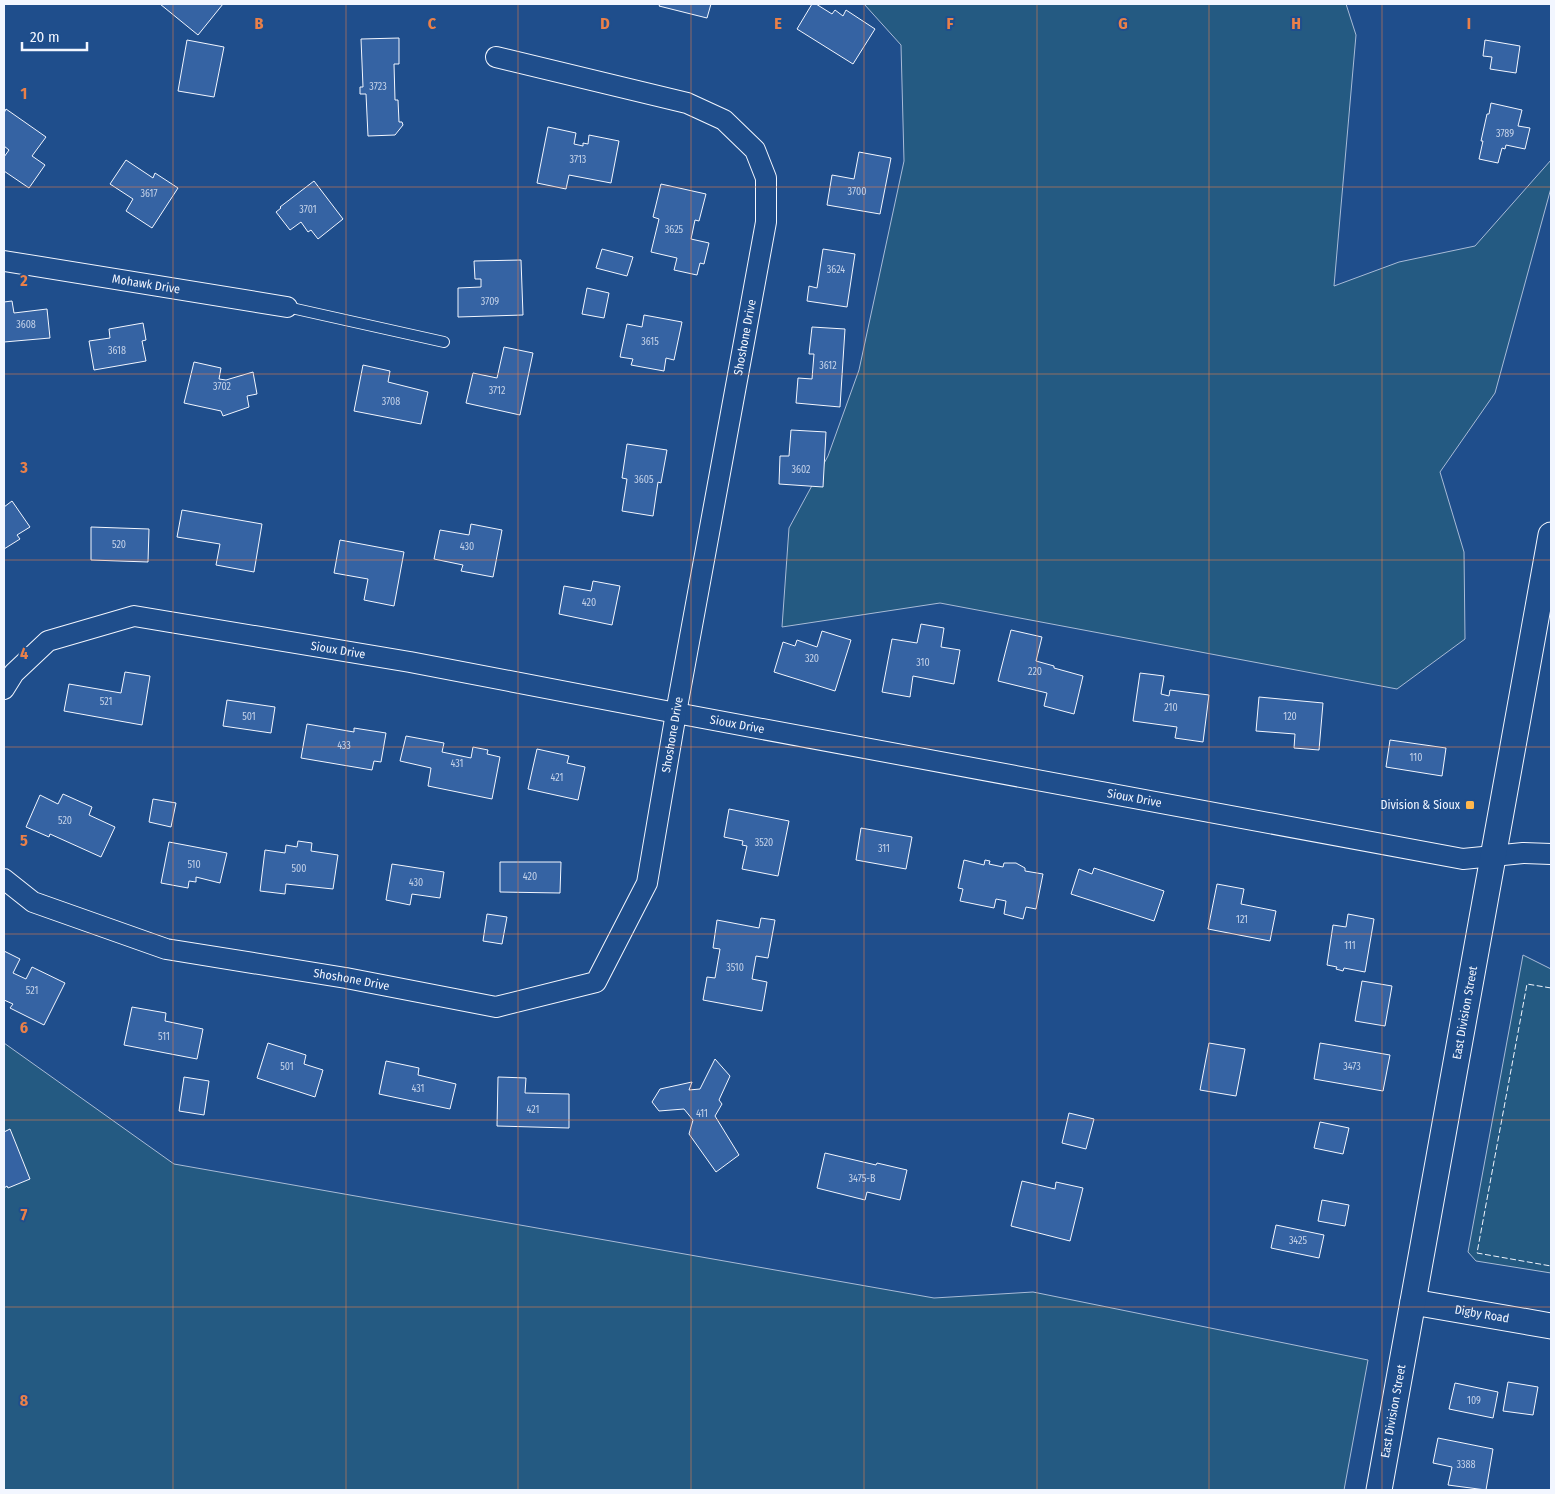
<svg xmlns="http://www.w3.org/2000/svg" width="1555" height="1494" font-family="'Fira Sans Condensed',sans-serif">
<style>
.green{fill:#245a82;stroke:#a8bbd7}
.building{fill:#3563a3;stroke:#f2f6ff}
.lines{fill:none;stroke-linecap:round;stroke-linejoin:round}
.service-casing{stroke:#f2f6ff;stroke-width:12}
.minor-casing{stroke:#f2f6ff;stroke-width:22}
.tertiary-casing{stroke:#f2f6ff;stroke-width:27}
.service{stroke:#1f4e8c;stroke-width:10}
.minor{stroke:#1f4e8c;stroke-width:20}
.tertiary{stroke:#1f4e8c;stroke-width:25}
.fence{stroke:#f2f6ff;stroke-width:1;stroke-dasharray:6 2.5;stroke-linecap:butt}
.grid{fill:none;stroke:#ea8049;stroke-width:1;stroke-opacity:0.55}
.poi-dot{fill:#ffb74d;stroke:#1f4e8c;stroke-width:2}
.labels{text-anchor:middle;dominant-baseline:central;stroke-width:4;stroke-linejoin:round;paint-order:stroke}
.number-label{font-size:10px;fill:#c3d1e8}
.street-label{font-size:12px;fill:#f2f6ff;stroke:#1f4e8c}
.poi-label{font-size:12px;fill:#f2f6ff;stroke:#1f4e8c;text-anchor:end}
.grid-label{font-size:16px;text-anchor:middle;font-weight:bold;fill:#ea8049;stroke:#1f4e8c;stroke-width:4;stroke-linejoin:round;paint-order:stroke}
</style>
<rect width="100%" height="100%" fill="#1f4e8c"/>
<g class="green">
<polygon points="864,4 1346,4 1356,35 1334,286 1399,262 1475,246 1551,160 1551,188 1495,393 1440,472 1464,552 1465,639 1397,689 940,603 782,627 789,528 828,456 859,370 904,161 901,45"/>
<polygon points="1523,955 1551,969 1551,1273 1476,1261 1468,1252"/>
<polygon points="4,1043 174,1164 934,1298 1033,1292 1368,1360 1344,1490 4,1490"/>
</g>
<g class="building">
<polygon points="160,4 223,4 198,35"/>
<polygon points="660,4 711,4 707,18 659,6"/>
<polygon points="812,4 816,4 832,14 835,10 843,16 846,10 875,29 853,64 797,29"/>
<polygon points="399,38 399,64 394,64 395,100 398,100 399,122 402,122 403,125 395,135 368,136 366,94 360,94 360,87 363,87 361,39"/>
<polygon points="187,40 224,47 214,97 178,91"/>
<polygon points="1485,40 1520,46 1516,73 1490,69 1492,57 1483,56"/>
<polygon points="1491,103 1522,110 1518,126 1530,128 1525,149 1506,145 1505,149 1502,148 1498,163 1479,159 1483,141 1481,141 1487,114 1489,114"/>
<polygon points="6,109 46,137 32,156 45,165 29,188 4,171 4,157 9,150 4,146 4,113"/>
<polygon points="548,127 576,133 574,144 583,146 583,143 588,144 589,135 619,141 611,183 569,175 566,189 537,183"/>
<polygon points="859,152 891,158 880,214 827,205 832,175 854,179"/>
<polygon points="126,160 153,178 155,173 178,188 152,228 126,211 133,199 110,184"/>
<polygon points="314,181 343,219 318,239 311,230 308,232 301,222 290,230 276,212 281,208 280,207"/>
<polygon points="661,184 706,194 699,221 695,220 691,239 709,243 704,264 700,263 697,275 674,270 677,258 651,252 659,219 653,217"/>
<polygon points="602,249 633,257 627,276 596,268"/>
<polygon points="823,249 855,254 847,307 807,301 809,286 817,288"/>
<polygon points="521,260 523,315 458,317 458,288 481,287 481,279 475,279 474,261"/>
<polygon points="587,288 609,293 604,318 582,314"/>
<polygon points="12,301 14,313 47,309 50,338 4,342 4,302"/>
<polygon points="644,315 682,322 674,360 666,358 664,371 631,365 633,359 620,357 627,324 642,327"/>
<polygon points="143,323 146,340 142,341 146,361 94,370 89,341 110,338 109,329"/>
<polygon points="812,327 845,329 840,407 796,403 798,378 812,379 814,354 809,354"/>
<polygon points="504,347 533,353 520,415 466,403 473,373 497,378"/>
<polygon points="194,362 221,368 219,379 226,380 253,372 257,394 247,396 249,407 223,416 221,411 184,403"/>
<polygon points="363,365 390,371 388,382 428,392 421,424 354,411"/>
<polygon points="791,430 826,432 823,487 779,484 780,456 789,456"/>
<polygon points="627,444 667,450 661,483 658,482 653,516 622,511 627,479 622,478"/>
<polygon points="12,501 30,527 17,535 20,539 4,549 4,507"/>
<polygon points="182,510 262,524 254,572 216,565 220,544 177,537"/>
<polygon points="471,524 502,530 493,577 461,571 463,565 434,559 440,530 469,535"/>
<polygon points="91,527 149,529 148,562 91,560"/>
<polygon points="340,540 404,552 394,606 364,600 368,579 334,573"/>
<polygon points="593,581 620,586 612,625 559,614 564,586 591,591"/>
<polygon points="921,624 944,628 941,647 960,650 954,684 913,676 910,697 882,692 892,639 917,643"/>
<polygon points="1011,630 1042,637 1036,661 1054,666 1054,668 1083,676 1074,714 1044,706 1047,693 998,681"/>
<polygon points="822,631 851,640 835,691 774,672 783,642 795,646 797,640 817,647"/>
<polygon points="125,672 150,676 142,725 64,711 69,684 121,693"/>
<polygon points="1140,673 1164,676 1161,694 1169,696 1170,690 1209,695 1203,742 1175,738 1177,727 1133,721"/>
<polygon points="1259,697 1323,703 1319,750 1294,748 1295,734 1256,731"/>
<polygon points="227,700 275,707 271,733 223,726"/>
<polygon points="307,724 354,732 354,728 386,733 381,762 374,761 372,770 301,758"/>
<polygon points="406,736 444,743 442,752 471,758 473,747 488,750 487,754 500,757 492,799 428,786 431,768 400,761"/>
<polygon points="1390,740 1446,748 1442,776 1386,767"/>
<polygon points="537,749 569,756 567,763 585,767 578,800 528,789"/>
<polygon points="63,794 92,807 89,815 115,827 101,857 50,834 49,837 26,827 40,795 58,804"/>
<polygon points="153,799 176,803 171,827 149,822"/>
<polygon points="729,809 789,821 778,876 742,869 747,846 742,845 743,841 724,837"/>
<polygon points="861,828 912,837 906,869 856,860"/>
<polygon points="298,841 312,843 311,851 338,855 333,889 286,884 285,894 260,891 265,850 285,853 286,845 297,847"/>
<polygon points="169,842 227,853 220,883 196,877 196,882 189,881 188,888 161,883"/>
<polygon points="964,860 984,865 985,860 990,861 989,864 1003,867 1004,863 1016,863 1025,868 1025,871 1043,874 1036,909 1026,907 1023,919 1004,914 1006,901 996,899 994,908 960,901 963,889 958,888"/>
<polygon points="500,862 561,862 560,893 500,892"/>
<polygon points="392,864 444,872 440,898 412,894 410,905 386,900"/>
<polygon points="1094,868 1164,891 1154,921 1071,894 1079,869 1092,874"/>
<polygon points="1217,884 1244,889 1241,904 1276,911 1270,941 1208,929"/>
<polygon points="487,914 507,917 502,944 483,941"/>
<polygon points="1348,914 1374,919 1365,972 1344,968 1343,971 1336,969 1337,967 1327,965 1333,925 1346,927"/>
<polygon points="761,918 775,920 768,958 756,956 752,979 767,982 762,1011 703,1000 707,977 715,978 720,949 713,948 717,920 759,928"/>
<polygon points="4,951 20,959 13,973 26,979 32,967 65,983 44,1025 10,1008 13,1004 4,1000"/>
<polygon points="1362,981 1392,986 1385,1026 1355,1021"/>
<polygon points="132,1007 166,1013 165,1021 203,1029 197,1059 124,1045"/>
<polygon points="268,1043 306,1055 304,1064 323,1070 315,1097 257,1078"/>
<polygon points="1209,1043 1245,1049 1236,1096 1200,1090"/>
<polygon points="1320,1043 1390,1055 1383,1091 1314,1079"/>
<polygon points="715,1059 730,1076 719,1100 722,1104 715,1116 739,1155 716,1172 689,1134 693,1120 684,1109 659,1111 652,1102 660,1089 692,1082 689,1090 700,1089"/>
<polygon points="386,1061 419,1068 418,1075 456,1084 450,1109 379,1094"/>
<polygon points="184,1077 209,1081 204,1115 179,1111"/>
<polygon points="498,1077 526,1078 525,1093 569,1094 569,1128 497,1126"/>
<polygon points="1069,1113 1094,1119 1086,1149 1062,1143"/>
<polygon points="1320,1122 1349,1128 1343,1154 1314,1148"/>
<polygon points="10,1129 30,1179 8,1188 7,1186 4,1188 4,1132"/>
<polygon points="825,1153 876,1165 877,1163 907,1170 900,1200 867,1192 865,1200 817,1188"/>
<polygon points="1022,1181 1055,1189 1056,1182 1083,1188 1070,1241 1011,1226"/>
<polygon points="1322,1200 1349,1205 1345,1226 1318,1221"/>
<polygon points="1276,1225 1324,1235 1319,1258 1271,1248"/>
<polygon points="1508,1382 1538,1387 1533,1415 1503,1411"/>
<polygon points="1455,1383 1498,1392 1493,1418 1449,1409"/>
<polygon points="1438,1438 1493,1449 1486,1490 1448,1485 1452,1467 1433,1463"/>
</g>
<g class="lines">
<defs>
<polyline id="service" points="287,307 444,342"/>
<g id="minor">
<path id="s1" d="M4 261 287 307"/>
<path id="s2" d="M4 689 14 673 48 641 134 616 410 662 676 713 1463 859 1523 853 1551 854"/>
<path id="s3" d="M4 879 33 902 166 949 346 978 496 1007 596 982 647 883 676 713 766 222V178L755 150 724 120 687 103 496 57"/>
</g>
<g id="tertiary">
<path id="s4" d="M1413 1302 1551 1326"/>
<path id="s5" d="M1379 1490 1551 535"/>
</g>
</defs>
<use href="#service" class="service-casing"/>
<use href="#minor" class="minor-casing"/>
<use href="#tertiary" class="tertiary-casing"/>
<use href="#service" class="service"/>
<use href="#minor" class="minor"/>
<use href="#tertiary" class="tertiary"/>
<polyline class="fence" points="1551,988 1527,984 1477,1253 1551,1266"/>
</g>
<path class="grid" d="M173 4V1490M346 4V1490M518 4V1490M691 4V1490M864 4V1490M1037 4V1490M1209 4V1490M1382 4V1490M4 187H1551M4 374H1551M4 560H1551M4 747H1551M4 934H1551M4 1120H1551M4 1307H1551"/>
<rect class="poi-dot" x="1465" y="800" width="10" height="10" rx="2.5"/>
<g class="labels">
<g class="number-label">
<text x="378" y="87">3723</text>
<text x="1505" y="134">3789</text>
<text x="578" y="160">3713</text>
<text x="857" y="192">3700</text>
<text x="149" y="194">3617</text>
<text x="308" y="210">3701</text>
<text x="674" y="230">3625</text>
<text x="836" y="270">3624</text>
<text x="490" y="302">3709</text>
<text x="26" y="325">3608</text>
<text x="650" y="342">3615</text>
<text x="117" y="351">3618</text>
<text x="828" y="366">3612</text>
<text x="222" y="387">3702</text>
<text x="497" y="391">3712</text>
<text x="391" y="402">3708</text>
<text x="801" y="470">3602</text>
<text x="644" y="480">3605</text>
<text x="119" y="545">520</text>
<text x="467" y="547">430</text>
<text x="589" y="603">420</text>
<text x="812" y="659">320</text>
<text x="923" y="663">310</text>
<text x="1035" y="672">220</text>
<text x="106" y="702">521</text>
<text x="1171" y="708">210</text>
<text x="249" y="717">501</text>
<text x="1290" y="717">120</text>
<text x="344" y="746">433</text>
<text x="1416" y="758">110</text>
<text x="457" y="764">431</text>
<text x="557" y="778">421</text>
<text x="65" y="821">520</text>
<text x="764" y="843">3520</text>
<text x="884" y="849">311</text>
<text x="194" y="865">510</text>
<text x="299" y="869">500</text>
<text x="530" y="877">420</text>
<text x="416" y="883">430</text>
<text x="1242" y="920">121</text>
<text x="1350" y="946">111</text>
<text x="735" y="968">3510</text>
<text x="32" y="991">521</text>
<text x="164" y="1037">511</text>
<text x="287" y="1067">501</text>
<text x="1352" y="1067">3473</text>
<text x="418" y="1089">431</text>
<text x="533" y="1110">421</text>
<text x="702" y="1114">411</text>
<text x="862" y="1179">3475-B</text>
<text x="1298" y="1241">3425</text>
<text x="1474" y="1401">109</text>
<text x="1466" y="1465">3388</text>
</g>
<g class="street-label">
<text stroke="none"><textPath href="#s1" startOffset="144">Mohawk Drive</textPath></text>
<text stroke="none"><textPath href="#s3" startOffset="1282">Shoshone Drive</textPath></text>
<text stroke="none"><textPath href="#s2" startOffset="362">Sioux Drive</textPath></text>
<text stroke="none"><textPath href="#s2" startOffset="768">Sioux Drive</textPath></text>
<text stroke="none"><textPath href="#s3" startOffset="878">Shoshone Drive</textPath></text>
<text stroke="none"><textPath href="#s2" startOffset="1172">Sioux Drive</textPath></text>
<text stroke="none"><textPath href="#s3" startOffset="366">Shoshone Drive</textPath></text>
<text stroke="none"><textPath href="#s5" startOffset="485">East Division Street</textPath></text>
<text stroke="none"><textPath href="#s4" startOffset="70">Digby Road</textPath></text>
<text stroke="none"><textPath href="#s5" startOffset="80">East Division Street</textPath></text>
</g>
<g class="poi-label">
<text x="1460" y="805">Division &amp; Sioux</text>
</g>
</g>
<g class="grid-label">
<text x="259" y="29">B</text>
<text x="432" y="29">C</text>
<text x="605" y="29">D</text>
<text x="778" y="29">E</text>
<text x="950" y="29">F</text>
<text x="1123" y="29">G</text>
<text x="1296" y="29">H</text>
<text x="1469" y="29">I</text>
<text x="24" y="99">1</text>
<text x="24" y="286">2</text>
<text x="24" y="473">3</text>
<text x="24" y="659">4</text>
<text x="24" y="846">5</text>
<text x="24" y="1033">6</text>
<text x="24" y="1220">7</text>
<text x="24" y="1406">8</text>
</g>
<rect width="1555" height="1494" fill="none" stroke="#f2f6ff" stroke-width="10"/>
<path d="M22 42v8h65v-8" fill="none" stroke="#f2f6ff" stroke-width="2.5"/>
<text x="30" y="42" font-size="15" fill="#f2f6ff" stroke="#1f4e8c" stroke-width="4" paint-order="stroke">20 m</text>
</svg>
